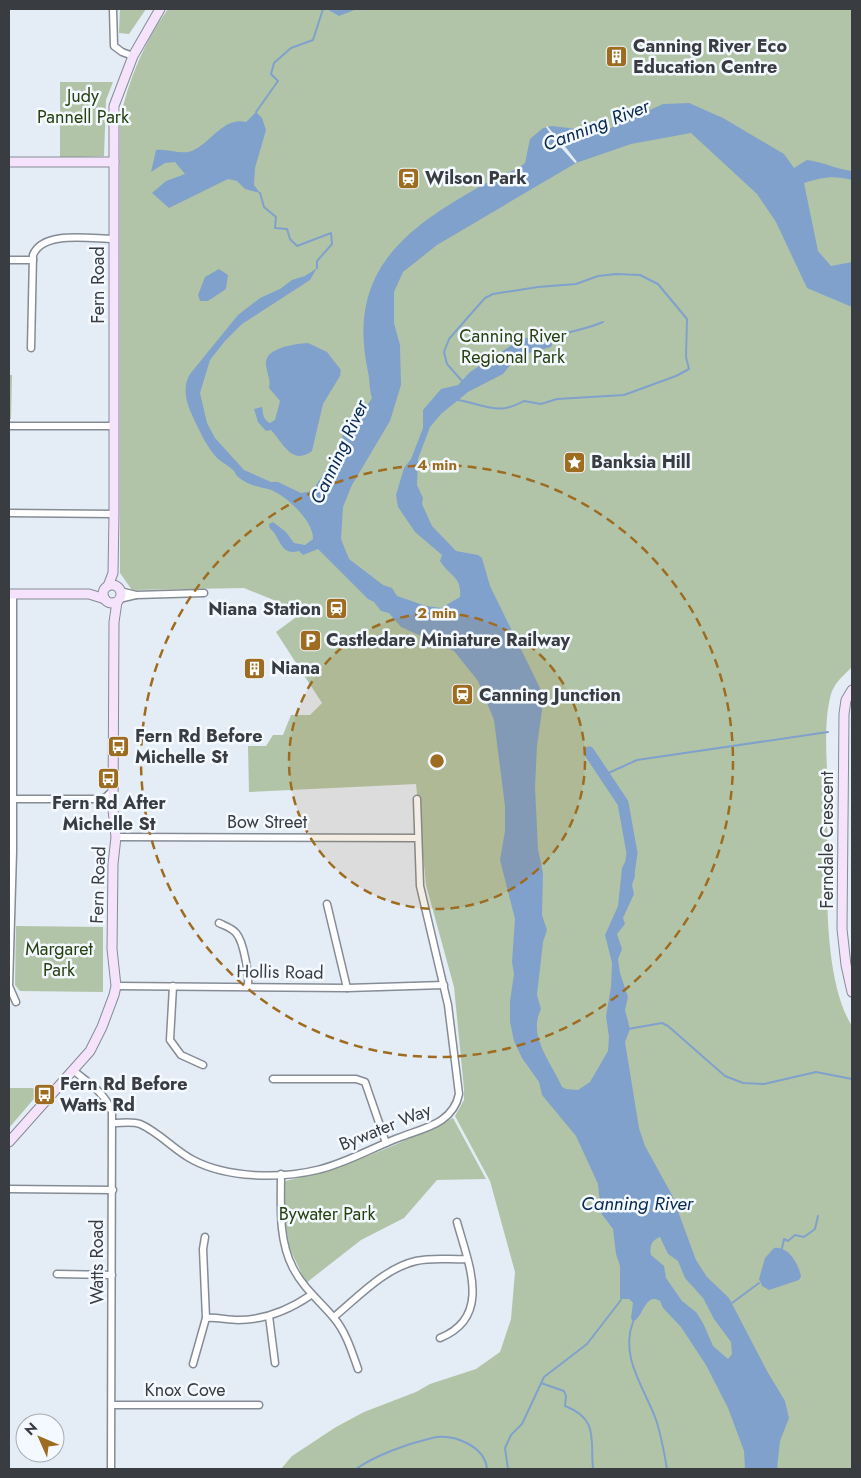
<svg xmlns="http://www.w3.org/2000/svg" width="861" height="1478" font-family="Jost,sans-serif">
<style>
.green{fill:#b2c4a7}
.water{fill:#80a1cb;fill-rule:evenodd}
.pier{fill:#e4ecf5}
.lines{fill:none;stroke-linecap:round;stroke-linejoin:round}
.stream{stroke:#80a1cb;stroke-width:2}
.river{stroke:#80a1cb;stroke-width:11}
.street-casing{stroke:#858c95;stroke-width:9}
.secondary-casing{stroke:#858c95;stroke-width:11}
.street{stroke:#fff;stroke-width:6}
.secondary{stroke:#f4e3fb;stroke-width:9}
.ring{fill:none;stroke:#9e6c21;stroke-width:2.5;stroke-dasharray:9 6}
.labels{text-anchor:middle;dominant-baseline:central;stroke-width:5;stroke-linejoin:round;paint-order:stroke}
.poi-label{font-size:18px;font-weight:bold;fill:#393c40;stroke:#f4f9ff;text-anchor:start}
.park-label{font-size:18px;fill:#26400e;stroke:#f4f9ff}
.street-label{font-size:18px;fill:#393c40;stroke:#f4f9ff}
.water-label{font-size:19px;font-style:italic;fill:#082951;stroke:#f4f9ff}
.centre{fill:#9e6c21;stroke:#f4f9ff;stroke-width:2.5}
.ring-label{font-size:15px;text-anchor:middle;font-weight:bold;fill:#9e6c21;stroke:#f4f9ff;stroke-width:5;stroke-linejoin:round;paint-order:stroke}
</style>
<rect width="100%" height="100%" fill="#e4ecf5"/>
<g class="green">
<polygon points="120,9 146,9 129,34 119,33"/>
<path d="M168 9H852V667C844 675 835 682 831 694 823 724 827 761 828 793 828 855 819 974 852 1026V1469H281L292 1456 336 1427 364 1412 416 1392 430 1384 476 1369 500 1352 511 1319 515 1272 490 1181 455 1116 464 1100V1089L454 987 426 885 416 784 249 792 248 746H266L273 735H283L291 715H310L322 703 276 632 303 612 244 588 132 590 120 573V120C128 81 145 40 168 9Z"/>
<polygon points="60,82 113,82 106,100 104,156 60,158"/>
<polygon points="9,375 12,375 11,419 9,419"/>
<polygon points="16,926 103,927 103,992 20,991 15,985"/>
<polygon points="9,1088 33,1088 38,1094 9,1128"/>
<path d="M453 1118 486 1179 437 1180 404 1218 361 1240 306 1283 290 1249 285 1222V1181C344 1169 399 1144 453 1118Z"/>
</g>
<g class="water">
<polygon points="327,9 357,9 339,16"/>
<path d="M689 103 723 118 784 154 794 168 807 160C823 162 836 169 852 171V180C834 175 822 177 804 183L818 251 831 266 852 262V307L807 288 776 222 757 194 691 133 631 144 576 163 437 245 403 272 394 292V323L400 345 401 385 390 421 352 485 343 507 341 539 349 559 383 585 392 588 397 596 426 606 441 608 460 597C462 576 450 577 440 561L442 555 415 532 398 507 396 495 404 468 411 459 423 428V410L441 389 458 385 470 372 518 341 543 332 553 335 554 340 551 347 518 356 503 374 468 392 441 414 430 427 418 459 417 485 423 498 422 504 432 526 456 551 478 555 482 558 490 586 541 690 543 703 537 746 535 787 538 849 543 873 542 915 547 930 543 942 537 995 541 1009C527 1036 552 1063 562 1087L566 1089 578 1090 590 1082 608 1051 609 1037 606 1016 611 987 612 963 605 935 618 906 622 868 626 860 631 859 635 876 632 885 634 894 623 918 625 924 617 934 622 949 618 959 620 973 628 997 625 1010 630 1029 625 1042 639 1128 645 1146 672 1195 696 1260 707 1277 729 1298 767 1371 785 1401 789 1418 780 1441 777 1469H745L744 1451 728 1408 706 1365 681 1327 663 1308 660 1301C645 1292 644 1316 633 1322L631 1318 633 1303 629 1299H620V1266L616 1254 613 1229 601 1213 598 1184 576 1136 542 1095 539 1082 522 1058 514 1041 510 1022V1001L514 974 512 962 515 919 500 860 505 831V806L494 720 478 681 454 651 401 627 389 613 381 611 374 602 368 599 318 549 303 555 299 551C284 555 282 546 275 534 272 529 269 530 269 524L273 522 286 532 294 543 305 545 313 539C314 521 284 493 268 489 257 487 246 484 237 476 235 474 235 471 233 470 228 465 222 463 217 458 206 446 199 430 192 415 186 402 182 387 190 374L238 315 260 298 280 289 292 280 305 276 317 268 310 280 242 324 225 341 210 360 200 393 207 423 215 438 244 470 271 482H278L301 493 312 491 344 444 342 435 345 424 365 409 372 398C369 389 370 381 368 372 347 274 401 231 479 187 492 179 507 174 520 167L525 163 530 139 543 128 552 126 602 132 663 104ZM660 1237 668 1254 678 1261 685 1278 703 1298 714 1319 731 1342 732 1354 728 1359 713 1346 703 1323 696 1312 682 1301 666 1278 664 1266 651 1255C649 1246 652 1240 660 1237Z"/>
<path d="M256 112 262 118 266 130 255 168 254 185 260 193 245 189 237 181 228 179 169 208 152 193 166 181 185 174 175 162 165 163 151 172 156 150C168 148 180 155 192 151 211 143 223 117 246 122Z"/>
<polygon points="219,269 228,275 226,289 208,301 200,301 198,295 205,277"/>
<path d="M308 343 327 352 341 370 340 376 323 404 312 451C292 466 283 443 271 430L266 431 258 422 254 409 262 407C263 413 263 420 270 423L275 420 280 401 269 388C271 381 267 373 266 365 264 347 296 344 308 343Z"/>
<path d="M774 1248C789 1246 798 1264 801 1276L799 1280 769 1290 762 1286 759 1279 765 1258Z"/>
</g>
<polygon class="pier" points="547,126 567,149 577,162 575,163 555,141 546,127"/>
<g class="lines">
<g class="stream">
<polyline points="256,112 278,81 271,74 274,63 291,48 313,40 323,9"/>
<polyline points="260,193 264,207 276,217 275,228 287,229 290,239 297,246 331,233 332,244 317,261 317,268"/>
<path d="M554 337C571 331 587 329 603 322"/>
<path d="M458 400C486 405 497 416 524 401L541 404 557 399 624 395 676 376 689 369 686 357 687 319 658 284 640 275 616 274 598 276 576 284 538 287 493 294 485 298 469 316 449 339 444 352 447 364 462 381"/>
<polyline points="604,775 637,760 828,732"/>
<polyline points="628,1029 662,1023 668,1026 725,1076 743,1083 764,1084 816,1072 852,1079"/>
<polyline points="782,1248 784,1239 788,1241 795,1235 804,1237 815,1229 818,1216"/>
<polyline points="732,1303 759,1283"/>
<path d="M633 1322C620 1356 643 1386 655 1417 661 1433 664 1452 667 1469"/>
<path d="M541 1383 564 1391 566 1396 565 1406C599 1419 590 1439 593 1468"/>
<path d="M356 1469C376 1455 407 1444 432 1438 453 1433 485 1446 487 1469"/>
<polyline points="508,1469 505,1448 511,1435 522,1424 544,1377 587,1344 621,1300"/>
</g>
<polyline class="river" points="589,752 623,803 632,853 629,874"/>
<defs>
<g id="street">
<polyline points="113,9 114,46 122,52 133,56"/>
<polyline points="9,260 33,260"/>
<path d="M31 348 33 255C43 230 91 239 114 239"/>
<polyline points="9,426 114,426"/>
<polyline points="9,513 114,514"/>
<polyline points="120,591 136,595"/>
<polyline points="13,594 13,852 9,986 16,1002"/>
<polyline points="119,599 136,595 204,593"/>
<polyline points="13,799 99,799 106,797 113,790"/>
<polyline points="116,837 418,838"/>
<polyline points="327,904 347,988"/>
<path d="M219 923C225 926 232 928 236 933 244 942 249 975 248 986"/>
<polyline points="116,986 347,988 444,985"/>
<polyline points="173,986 170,1040 181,1055 203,1065"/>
<path d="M74 1071C89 1083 106 1094 112 1112L111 1469"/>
<polyline points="273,1079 356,1079 365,1082 386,1143"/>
<path d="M113 1123C122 1123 132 1121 140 1124 159 1132 175 1151 193 1160 227 1178 280 1179 317 1170 344 1164 372 1148 398 1138 423 1128 453 1124 459 1094L448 1005 420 886 417 799"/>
<path d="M281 1174C281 1205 278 1239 293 1268 304 1289 319 1300 334 1318 346 1332 352 1352 358 1369"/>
<polyline points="9,1189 113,1190"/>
<polyline points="57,1274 112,1275"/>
<polyline points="269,1316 275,1363"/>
<path d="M334 1317C358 1297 385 1268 416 1261 433 1257 450 1260 467 1259"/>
<path d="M206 1318C217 1317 227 1320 238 1320 265 1320 289 1310 311 1295"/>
<path d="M440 1338C493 1317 468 1263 457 1222"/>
<polyline points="193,1364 206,1318 203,1249 205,1237"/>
<polyline points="112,1405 259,1405"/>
</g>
<g id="secondary">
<polyline points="9,162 114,162"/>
<circle cx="112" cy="594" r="9"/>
<polyline points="108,586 113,573 114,514 114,106 133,56 160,9"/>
<polyline points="9,594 89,594 105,599"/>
<polyline points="852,690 846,700 844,714 842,929 846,965 852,992"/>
<polyline points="9,1142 90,1051 102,1027 114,995 116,986 112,949 113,864 116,837 113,810 114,622 117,602"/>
</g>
</defs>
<use href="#street" class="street-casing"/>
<use href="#secondary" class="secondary-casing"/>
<use href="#street" class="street"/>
<use href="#secondary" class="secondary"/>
</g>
<circle cx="437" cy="761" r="148" fill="#9e6c21" fill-opacity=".12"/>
<g class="ring">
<circle cx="437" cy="761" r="148"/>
<circle cx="437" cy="761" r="296"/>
</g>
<defs>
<symbol id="building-square" viewBox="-11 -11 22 22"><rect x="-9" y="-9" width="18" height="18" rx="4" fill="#9e6c21" stroke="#f4f9ff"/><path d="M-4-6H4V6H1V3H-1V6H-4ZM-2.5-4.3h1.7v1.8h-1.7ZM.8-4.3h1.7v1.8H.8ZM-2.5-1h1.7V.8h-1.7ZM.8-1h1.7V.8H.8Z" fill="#fff"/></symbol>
<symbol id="station-square" viewBox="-11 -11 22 22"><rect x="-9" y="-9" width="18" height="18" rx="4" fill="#9e6c21" stroke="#f4f9ff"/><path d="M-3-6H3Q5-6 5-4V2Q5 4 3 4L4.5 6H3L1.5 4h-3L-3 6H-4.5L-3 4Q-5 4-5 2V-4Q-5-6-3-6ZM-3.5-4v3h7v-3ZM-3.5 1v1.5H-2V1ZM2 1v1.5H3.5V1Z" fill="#fff"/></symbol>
<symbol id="sight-square" viewBox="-11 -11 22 22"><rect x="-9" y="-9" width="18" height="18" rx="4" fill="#9e6c21" stroke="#f4f9ff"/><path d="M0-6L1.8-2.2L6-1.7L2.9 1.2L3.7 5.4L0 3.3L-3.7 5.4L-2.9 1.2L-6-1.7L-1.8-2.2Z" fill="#fff"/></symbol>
<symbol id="parking-square" viewBox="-11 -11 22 22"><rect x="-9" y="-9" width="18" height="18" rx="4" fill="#9e6c21" stroke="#f4f9ff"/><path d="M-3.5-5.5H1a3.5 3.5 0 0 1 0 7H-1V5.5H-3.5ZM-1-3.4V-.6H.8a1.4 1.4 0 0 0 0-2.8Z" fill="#fff"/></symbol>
<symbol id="bus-square" viewBox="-11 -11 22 22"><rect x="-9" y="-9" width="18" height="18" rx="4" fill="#9e6c21" stroke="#f4f9ff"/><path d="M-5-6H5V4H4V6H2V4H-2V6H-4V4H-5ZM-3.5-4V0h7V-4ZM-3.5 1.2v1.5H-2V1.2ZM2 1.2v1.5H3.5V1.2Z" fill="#fff"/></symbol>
</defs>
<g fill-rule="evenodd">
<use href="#building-square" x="604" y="44" width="25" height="25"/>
<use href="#station-square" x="396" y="166" width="25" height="25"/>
<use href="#sight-square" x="562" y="450" width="25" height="25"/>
<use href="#station-square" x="324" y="596" width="25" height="25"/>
<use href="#parking-square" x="298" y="628" width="25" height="25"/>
<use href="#building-square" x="242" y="656" width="25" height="25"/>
<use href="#station-square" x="450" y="682" width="25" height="25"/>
<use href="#bus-square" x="106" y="734" width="25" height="25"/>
<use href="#bus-square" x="96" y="766" width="25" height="25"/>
<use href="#bus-square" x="32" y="1082" width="25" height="25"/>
</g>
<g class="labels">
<g class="poi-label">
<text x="633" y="46">Canning River Eco<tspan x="633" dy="21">Education Centre</tspan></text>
<text x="425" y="178">Wilson Park</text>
<text x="591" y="462">Banksia Hill</text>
<text x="321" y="609" text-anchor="end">Niana Station</text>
<text x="326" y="640">Castledare Miniature Railway</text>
<text x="271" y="668">Niana</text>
<text x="479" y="695">Canning Junction</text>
<text x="135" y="736">Fern Rd Before<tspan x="135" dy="21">Michelle St</tspan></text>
<text x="109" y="803" text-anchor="middle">Fern Rd After<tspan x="109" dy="21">Michelle St</tspan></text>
<text x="60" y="1084">Fern Rd Before<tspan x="60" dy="21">Watts Rd</tspan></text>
</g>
<g class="park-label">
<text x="83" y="96">Judy<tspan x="83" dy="21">Pannell Park</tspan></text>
<text x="513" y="336">Canning River<tspan x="513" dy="21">Regional Park</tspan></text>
<text x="59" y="949">Margaret<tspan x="59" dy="21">Park</tspan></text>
<text x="327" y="1214">Bywater Park</text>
</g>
<g class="street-label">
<text transform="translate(98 285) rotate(-90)">Fern Road</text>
<text x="267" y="822">Bow Street</text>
<text transform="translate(827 840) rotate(-90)">Ferndale Crescent</text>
<text transform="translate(98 885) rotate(-88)">Fern Road</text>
<text transform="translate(280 972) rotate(1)">Hollis Road</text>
<text transform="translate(385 1127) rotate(-22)">Bywater Way</text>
<text transform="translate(97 1262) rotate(-90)">Watts Road</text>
<text x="185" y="1390">Knox Cove</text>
</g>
<g class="water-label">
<text transform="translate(596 125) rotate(-21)">Canning River</text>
<text transform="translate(339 452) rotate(-65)">Canning River</text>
<text x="637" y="1203">Canning River</text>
</g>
</g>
<circle cx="437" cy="761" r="8" class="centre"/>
<g class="ring-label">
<text x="437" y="470">4 min</text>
<text x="437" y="618">2 min</text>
</g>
<rect width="861" height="1478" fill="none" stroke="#393c40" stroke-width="20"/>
<g transform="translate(40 1438) rotate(315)"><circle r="24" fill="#f4f9ff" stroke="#a9adb3"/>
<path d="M0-4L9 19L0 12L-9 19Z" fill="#9e6c21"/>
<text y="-8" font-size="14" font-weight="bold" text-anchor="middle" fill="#393c40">N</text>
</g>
</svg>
